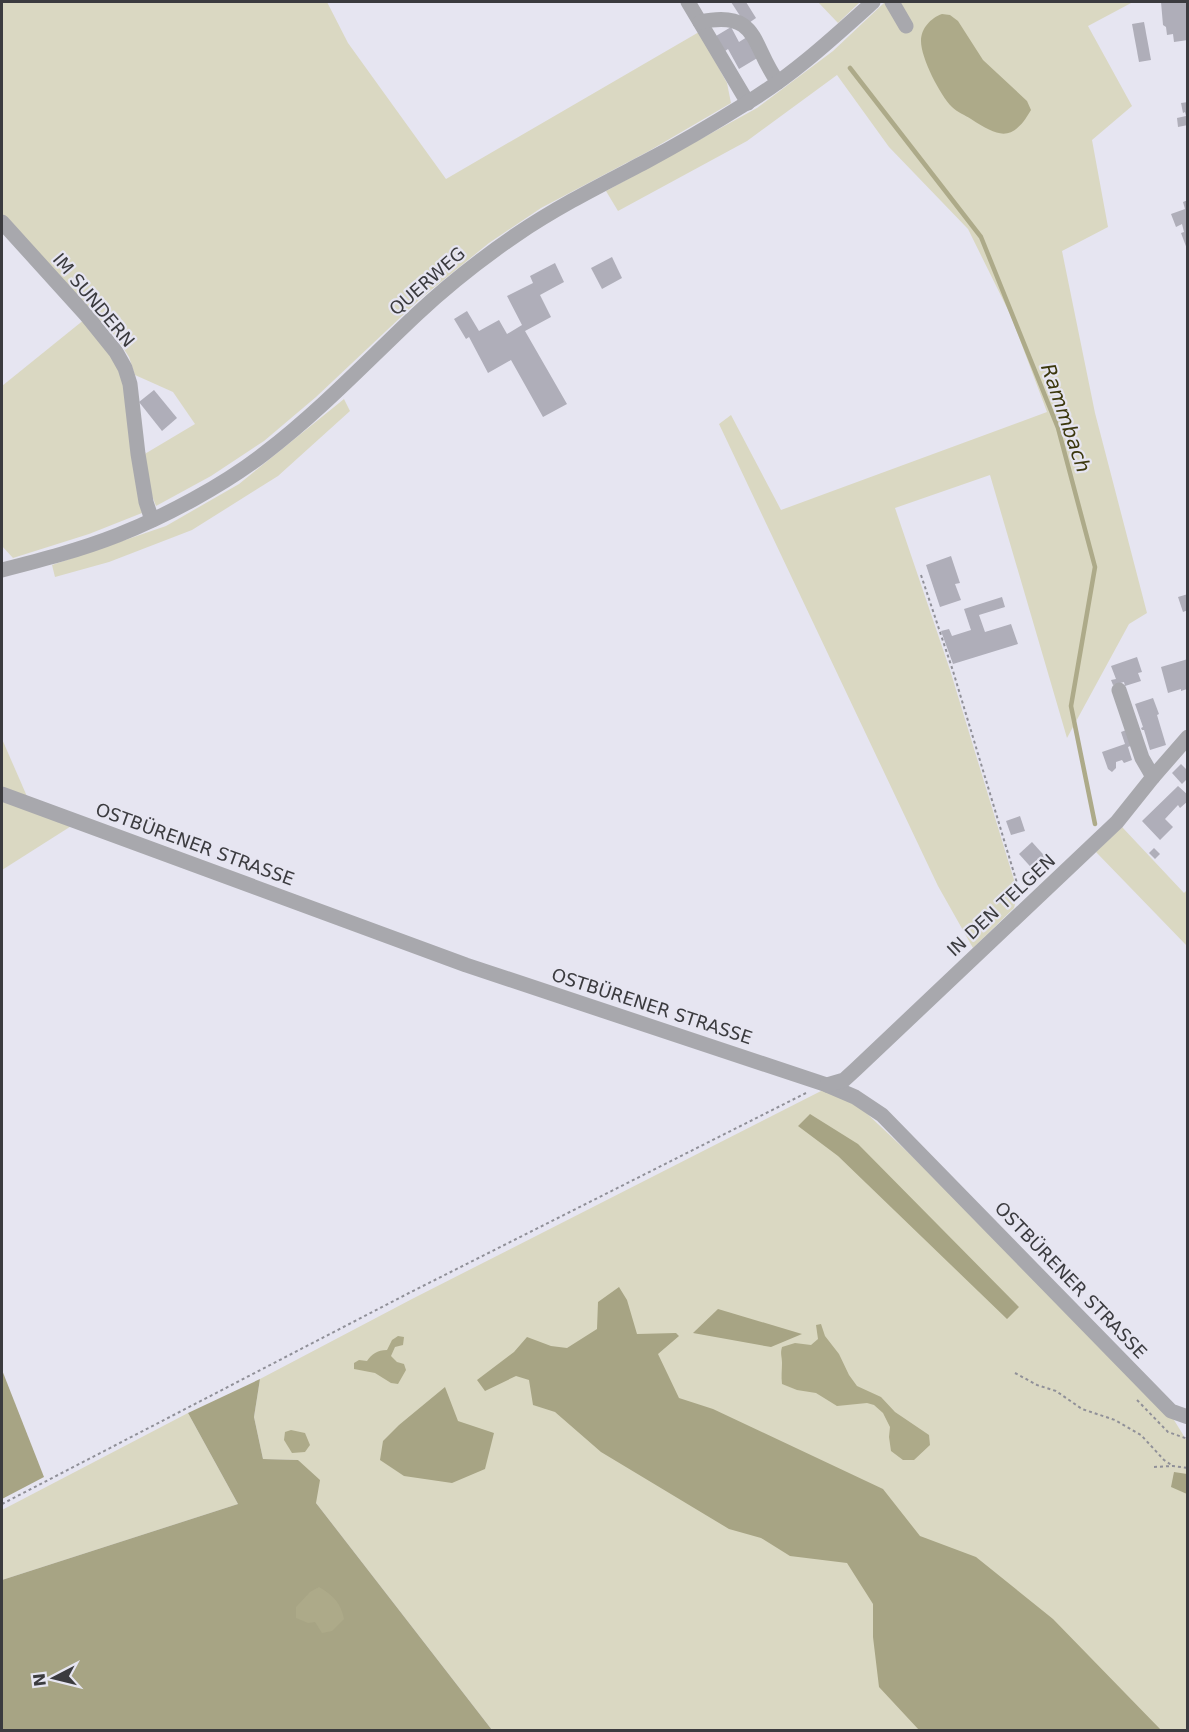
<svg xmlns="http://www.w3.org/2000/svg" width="1189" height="1732" font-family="'DejaVu Sans',sans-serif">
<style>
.green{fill:#dad8c2}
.forest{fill:#a7a484}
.water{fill:#adaa89}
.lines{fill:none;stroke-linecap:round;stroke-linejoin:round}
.stream{stroke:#adaa89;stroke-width:4.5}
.building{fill:#afaeb9}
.path{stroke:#909098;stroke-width:2;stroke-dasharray:3 3;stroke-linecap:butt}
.minor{stroke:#a8a8ad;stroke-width:15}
.labels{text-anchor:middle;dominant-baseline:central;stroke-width:4.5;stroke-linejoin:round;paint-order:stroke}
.street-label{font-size:18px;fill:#3b3b3f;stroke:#e6e5f1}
.water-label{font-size:20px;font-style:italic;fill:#3b370d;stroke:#e6e5f1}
</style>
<rect width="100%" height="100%" fill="#e6e5f1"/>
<g class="green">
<polygon points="2,2 327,2 348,43 446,179 699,32 727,83 731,103 649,151 541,208 489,243 420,299 316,397 264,441 211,476 156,506 151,493 143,455 195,424 173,392 135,375 129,357 116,337 2,214"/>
<polygon points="818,2 860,2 838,23"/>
<polygon points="885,2 1133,2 1088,26 1132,106 1092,140 1108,227 1062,251 1095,413 1147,613 1129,624 1067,738 990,475 895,508 950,670 1018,893 1014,908 973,948 938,886 719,424 731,415 781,510 1047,412 1011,316 968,229 889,147 837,75 747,141 618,211 606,191 757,108 833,51"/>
<polygon points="85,319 120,364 142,513 89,534 13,558 2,546 2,386"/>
<polygon points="344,399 350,411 278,476 192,530 109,562 55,577 52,565 166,526 239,484"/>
<polygon points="2,739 29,801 2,791"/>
<polygon points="2,796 76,823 2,870"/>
<polygon points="1122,827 1184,893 1187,890 1187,946 1096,852"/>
<polygon points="823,1090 860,1107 1021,1259 1169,1412 1187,1441 1187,1730 492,1730 316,1503 298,1460 263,1459 254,1417 260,1379 412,1299"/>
<polygon points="188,1413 238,1504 2,1580 2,1510"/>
</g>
<g class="forest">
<polygon points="810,1114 858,1144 1019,1307 1007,1319 838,1156 798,1126"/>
<polygon points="619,1287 627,1300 637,1334 676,1333 679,1336 658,1354 679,1398 713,1409 883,1489 920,1536 976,1557 1053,1619 1161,1730 919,1730 879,1687 873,1637 873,1604 847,1563 790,1556 761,1538 729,1529 601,1452 555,1412 533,1405 529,1380 516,1376 485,1391 477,1380 514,1352 527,1337 551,1346 567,1348 597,1329 598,1302"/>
<polygon points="718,1309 802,1334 771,1347 693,1333"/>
<polygon points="2,1370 44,1477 2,1499"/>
<polygon points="260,1379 254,1417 263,1459 298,1460 320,1480 316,1503 492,1730 2,1730 2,1580 238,1504 188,1413"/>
<polygon points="445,1387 458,1421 494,1433 485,1469 452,1483 404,1476 380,1460 383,1441 399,1425"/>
<polygon points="1174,1472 1187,1474 1187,1494 1171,1487"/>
</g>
<g class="water">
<path d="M942 14 950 15 958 21 983 60 1027 101 1031 110C1012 143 999 137 971 119 965 115 957 112 952 107 940 95 921 58 921 41 921 28 931 18 942 14Z"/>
<path d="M821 1324 825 1336 839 1354 849 1375 857 1386 881 1397 895 1412 929 1435 930 1445 914 1460H903L891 1451 889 1437 890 1427 883 1413 874 1405 867 1403 837 1406 816 1393 797 1390 782 1384C781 1376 782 1370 782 1363 782 1356 780 1354 782 1347L795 1343 811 1345 818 1339 816 1325Z"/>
<path d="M398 1336 404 1337 403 1345 395 1347 391 1356 397 1362 404 1364 406 1370 398 1384 391 1383 375 1373 354 1369V1363L359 1360 367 1361C372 1354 377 1350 387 1350L392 1340Z"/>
<polygon points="291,1430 305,1433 310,1445 305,1452 292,1453 284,1440 285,1432"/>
<path d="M319 1587C333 1595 341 1603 344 1619L332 1631 322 1633 315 1622 308 1623 296 1618V1607L310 1592Z"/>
</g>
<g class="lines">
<polyline class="stream" points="850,68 981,237 1058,428 1095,567 1071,706 1095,824"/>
</g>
<g class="building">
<polygon points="731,2 746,2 756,18 746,25"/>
<polygon points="1161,2 1187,2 1188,11 1186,12 1188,18 1188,40 1174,42 1173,34 1167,35 1166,27 1163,25"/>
<polygon points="1144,22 1151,60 1139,62 1132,24"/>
<polygon points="731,27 739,42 747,37 759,57 739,69 728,49 725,51 716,36"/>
<polygon points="1188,102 1188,125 1178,127 1177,118 1186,116 1185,112 1183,113 1181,103"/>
<polygon points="1188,200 1188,249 1187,249 1181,233 1184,232 1182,224 1176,227 1171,214 1185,209 1183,202"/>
<polygon points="612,257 622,278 602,289 591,268"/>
<polygon points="555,263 564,282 540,295 551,317 525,331 567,404 543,417 511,360 488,373 469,337 466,339 454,319 467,311 479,331 499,320 507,334 522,325 507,296 533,283 530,276"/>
<polygon points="154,390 177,418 162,431 139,402"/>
<polygon points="951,556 960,583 955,584 961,600 940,607 926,565"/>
<polygon points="1188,594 1188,610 1183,612 1178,597"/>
<polygon points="1002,597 1005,607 979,615 985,632 1011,624 1018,644 953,664 941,631 949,629 952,636 971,630 964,609"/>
<polygon points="1137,657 1142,672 1138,673 1141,681 1125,686 1124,682 1113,685 1111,680 1116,679 1111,666"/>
<polygon points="1188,659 1187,689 1181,691 1181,689 1168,693 1161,667"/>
<polygon points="1153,698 1159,714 1157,715 1166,745 1150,750 1144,730 1142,730 1141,728 1143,727 1135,704"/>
<polygon points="1129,729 1135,744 1128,747 1132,760 1124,763 1122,760 1116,762 1116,768 1112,772 1108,769 1102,752 1125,744 1121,732"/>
<polygon points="1181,764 1188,771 1188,778 1182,784 1172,773"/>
<polygon points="1178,786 1188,795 1188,801 1180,808 1178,805 1165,819 1173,827 1160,840 1142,821"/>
<polygon points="1020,816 1025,831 1011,835 1006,821"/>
<polygon points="1032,842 1050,862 1037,874 1019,854"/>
<polygon points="1154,848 1160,854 1155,859 1149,853"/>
</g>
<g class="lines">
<g class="path">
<polyline points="921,575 953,671 1020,893"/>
<polyline points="1015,1373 1037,1385 1056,1391 1082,1409 1115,1420 1141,1435 1164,1460 1173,1466"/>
<polyline points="1137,1400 1168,1432 1188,1439"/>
<polyline points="1154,1467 1173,1466 1188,1468"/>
<polyline points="2,1504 409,1293 806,1093"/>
</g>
<g class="minor">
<polyline points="688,2 748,103"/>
<polyline points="892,2 906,26"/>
<path d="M700 22C760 9 751 46 778 82"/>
<polyline points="2,222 87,316 116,352 125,368 130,384 138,454 146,502 152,520"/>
<path d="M2 570C41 560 80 550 118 535 166 516 224 485 265 453 320 411 367 361 417 314 448 285 481 259 516 235 557 207 601 185 645 162 679 144 713 124 745 104 792 76 833 38 873 2"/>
<polyline points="1119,690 1142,758 1153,777"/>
<polyline points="2,794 466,965 827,1085 855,1097 882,1115 1171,1411 1188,1417"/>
<polyline points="827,1085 844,1080 856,1069 1117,822 1153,777 1188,737"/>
</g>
</g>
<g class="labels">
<g class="street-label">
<text transform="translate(427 281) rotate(-41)">QUERWEG</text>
<text transform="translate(94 300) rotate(50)">IM SUNDERN</text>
<text transform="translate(195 844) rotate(20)">OSTBÜRENER STRASSE</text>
<text transform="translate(1001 905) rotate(-43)">IN DEN TELGEN</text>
<text transform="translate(652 1006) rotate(18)">OSTBÜRENER STRASSE</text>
<text transform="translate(1071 1280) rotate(46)">OSTBÜRENER STRASSE</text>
</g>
<g class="water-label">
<text transform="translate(1066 418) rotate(71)">Rammbach</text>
</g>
</g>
<rect width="1189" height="1732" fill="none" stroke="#3b3b3f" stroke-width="6"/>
<g transform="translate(54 1678) rotate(263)" stroke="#e6e5f1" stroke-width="4.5" paint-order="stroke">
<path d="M0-4.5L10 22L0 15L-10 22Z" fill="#3b3b3f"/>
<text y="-9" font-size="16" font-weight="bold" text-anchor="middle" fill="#3b3b3f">N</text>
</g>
</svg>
